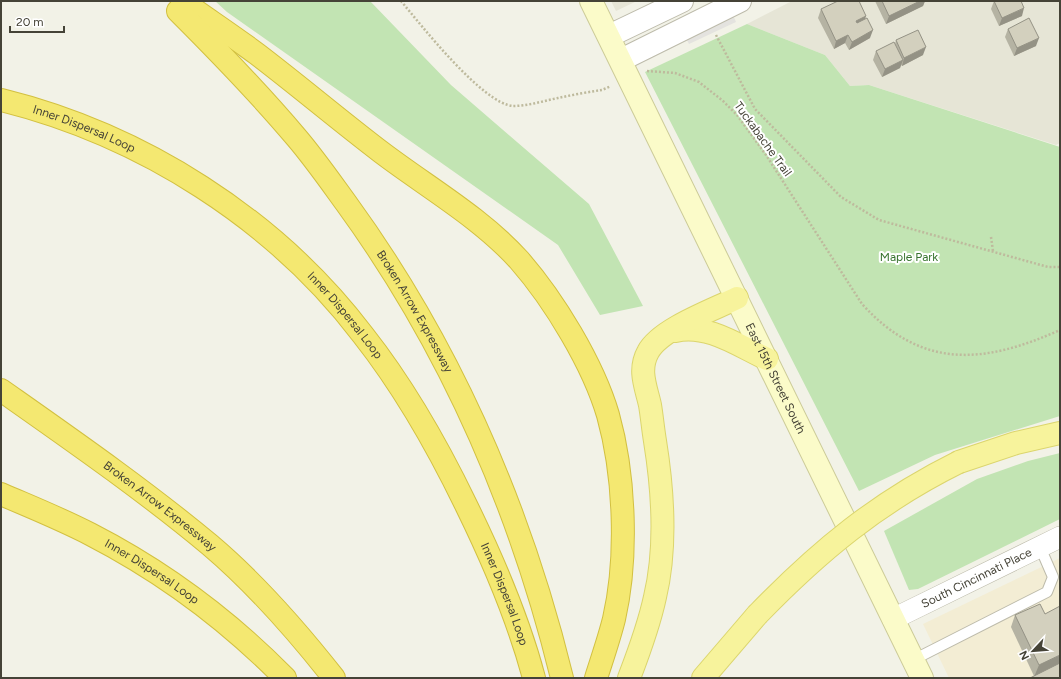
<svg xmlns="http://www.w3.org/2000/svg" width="1061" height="679" font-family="Figtree,sans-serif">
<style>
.residential{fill:#e6e5d6}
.commercial{fill:#f3edd4}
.green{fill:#c2e4b3}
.parking{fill:#e4e3df}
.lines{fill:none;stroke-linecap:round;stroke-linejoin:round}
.service-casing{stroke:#bdbbab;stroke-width:12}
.minor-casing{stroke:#bdbbab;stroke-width:22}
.tertiary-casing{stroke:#bdbbab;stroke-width:24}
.secondary-casing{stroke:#cccb98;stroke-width:24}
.primary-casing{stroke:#dbd56d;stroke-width:24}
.motorway-casing{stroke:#d2c041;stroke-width:24}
.path{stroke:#beba9d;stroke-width:2.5;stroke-dasharray:2 2;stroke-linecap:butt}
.service{stroke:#fff;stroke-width:10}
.minor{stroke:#fff;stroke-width:21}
.tertiary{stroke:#fff;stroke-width:22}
.secondary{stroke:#fbfbc9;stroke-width:22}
.primary{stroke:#f7f39c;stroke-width:22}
.motorway{stroke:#f4e871;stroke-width:22}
.primary-bridge-casing{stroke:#dbd56d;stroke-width:24;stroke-linecap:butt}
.primary-bridge{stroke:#f7f39c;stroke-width:22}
.wall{fill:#b5b3a3}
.shaded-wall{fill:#949285}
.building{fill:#d3d0be;stroke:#949285}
.labels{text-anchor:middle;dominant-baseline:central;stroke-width:4;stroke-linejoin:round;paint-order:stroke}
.street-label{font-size:12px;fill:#454337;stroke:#fff}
.park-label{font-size:12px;fill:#37732e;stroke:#fff}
</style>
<rect width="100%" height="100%" fill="#f2f2e7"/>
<g class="residential">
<polygon points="611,1 637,1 616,11"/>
<polygon points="792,1 1060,1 1060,143 1056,145 869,85 850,86 825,55 747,24"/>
</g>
<polygon class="commercial" points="1060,558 1060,668 1040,678 949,678 923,624"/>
<g class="green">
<polygon points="215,1 370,1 451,85 589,204 643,306 600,315 558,245 227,12"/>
<polygon points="747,24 825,55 850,86 869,85 1060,147 1060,416 935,455 859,491 645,72"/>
<polygon points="1060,453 1060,519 918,589 909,590 884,531 977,479 1028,461"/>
</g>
<polygon class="parking" points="732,13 736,22 689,44 685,36"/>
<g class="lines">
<defs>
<polyline id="service" points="913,660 1047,592 1053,577 1040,547"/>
<g id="minor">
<path id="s1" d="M893 619 1060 537"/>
</g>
<g id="tertiary">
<polyline points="609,36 682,1"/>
<polyline points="621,60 740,1"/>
</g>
<g id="secondary">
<path id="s2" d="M591 1 922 678"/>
</g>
<g id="primary">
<path d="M675 331C707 323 739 346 767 359"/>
<polyline points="959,462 1016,443 1060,433"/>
<path d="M629 678C639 652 649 625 655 597 667 547 663 491 655 441 653 429 652 417 650 405 646 387 638 370 648 352 660 329 713 310 737 298"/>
<polyline points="703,678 757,615"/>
</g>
<g id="motorway">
<path d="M182 1C207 19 233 36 257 54 299 86 339 120 381 152 427 187 480 217 519 260 554 300 593 364 608 415 625 476 628 558 614 619 609 639 602 659 596 678"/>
<path id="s3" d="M178 11C219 52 259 93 296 137 314 158 330 181 346 203 450 346 520 507 562 678"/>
<path id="s4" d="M1 100C142 135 275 219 363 335 404 387 437 445 466 505 493 560 518 618 534 678"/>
<path id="s5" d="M1 390C72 440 144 490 210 545 256 584 297 631 334 678"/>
<path id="s6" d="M1 494C31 507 61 519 90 534 162 571 228 620 285 678"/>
</g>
</defs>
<use href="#service" class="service-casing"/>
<use href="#minor" class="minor-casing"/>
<use href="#tertiary" class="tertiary-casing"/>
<use href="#secondary" class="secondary-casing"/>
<use href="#primary" class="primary-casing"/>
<use href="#motorway" class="motorway-casing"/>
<g class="path">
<path d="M401 1C421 25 483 104 513 106 528 106 543 101 558 98 572 95 588 92 602 90L611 86"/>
<polyline points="716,35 755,109 841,197 879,220 1048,267 1060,267"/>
<path d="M647 71 675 73 699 82 723 101 737 115 766 155 862 304C922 370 984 364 1060 330"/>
<polyline points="991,237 993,251"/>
</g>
<use href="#service" class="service"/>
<use href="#minor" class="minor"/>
<use href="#tertiary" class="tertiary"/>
<use href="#secondary" class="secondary"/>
<use href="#primary" class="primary"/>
<use href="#motorway" class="motorway"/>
<defs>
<path id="primary-bridge" d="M757 615C819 551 878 502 959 462"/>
</defs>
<use href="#primary-bridge" class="primary-bridge-casing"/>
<use href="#primary-bridge" class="primary-bridge"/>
</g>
<g class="wall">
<polygon points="875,1 925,1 923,6 886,24"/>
<polygon points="994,1 1022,16 999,26 991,9"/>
<polygon points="821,9 866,16 865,19 870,38 849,50 845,43 834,49 818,18"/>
<polygon points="1008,29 1036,46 1014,56 1005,37"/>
<polygon points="896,40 923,55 902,66 901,65 900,68 882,77 873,60 876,51 895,44"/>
<polygon points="1045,614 1060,678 1034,676 1011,627 1015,615"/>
</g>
<g class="shaded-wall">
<polygon points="920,1 925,1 923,6 886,24 889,16"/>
<polygon points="1024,8 1022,16 999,26 1002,18"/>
<polygon points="866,16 863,24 853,29 856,21"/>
<polygon points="873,30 870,38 849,50 852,42"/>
<polygon points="848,35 845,43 834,49 836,41"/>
<polygon points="1039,38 1036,46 1014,56 1017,48"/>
<polygon points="926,47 923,55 902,66 904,58"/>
<polygon points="903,60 900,68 882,77 885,69"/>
<polygon points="1060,655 1060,665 1034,677 1039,665"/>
</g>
<g class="building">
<polygon points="838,1 859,1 866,16 856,21 857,23 867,18 873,30 852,42 848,35 836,41 821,9"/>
<polygon points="882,1 920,1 889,16"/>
<polygon points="994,1 1021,1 1024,8 1002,18"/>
<polygon points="1029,18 1039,38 1017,48 1008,29"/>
<polygon points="918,30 926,47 904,58 896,40"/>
<polygon points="894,42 903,60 885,69 876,51"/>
<polygon points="1040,604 1045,614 1060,606 1060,655 1039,665 1015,615"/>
<polygon points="1060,663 1060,678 1030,678"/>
</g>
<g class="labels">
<g class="street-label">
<text stroke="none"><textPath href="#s4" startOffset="88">Inner Dispersal Loop</textPath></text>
<text transform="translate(763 139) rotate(54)">Tuckabache Trail</text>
<text stroke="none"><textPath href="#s3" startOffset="384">Broken Arrow Expressway</textPath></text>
<text stroke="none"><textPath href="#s4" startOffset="413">Inner Dispersal Loop</textPath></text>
<text stroke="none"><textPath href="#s2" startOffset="420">East 15th Street South</textPath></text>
<text stroke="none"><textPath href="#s5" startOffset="197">Broken Arrow Expressway</textPath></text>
<text stroke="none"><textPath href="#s6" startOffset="170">Inner Dispersal Loop</textPath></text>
<text stroke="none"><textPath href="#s1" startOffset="93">South Cincinnati Place</textPath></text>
<text stroke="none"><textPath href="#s4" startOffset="736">Inner Dispersal Loop</textPath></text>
</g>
<g class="park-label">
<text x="909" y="257">Maple Park</text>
</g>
</g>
<rect width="1061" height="679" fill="none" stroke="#454337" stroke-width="4"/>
<g transform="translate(1033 651) rotate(244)" stroke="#ffffff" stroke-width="3" paint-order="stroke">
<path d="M0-3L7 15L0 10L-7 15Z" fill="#454337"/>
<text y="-6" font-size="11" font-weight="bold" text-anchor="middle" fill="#454337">N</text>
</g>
<path d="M10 26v6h54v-6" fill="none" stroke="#454337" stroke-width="2"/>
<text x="16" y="26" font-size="12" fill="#454337" stroke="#ffffff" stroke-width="3" paint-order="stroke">20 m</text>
</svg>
